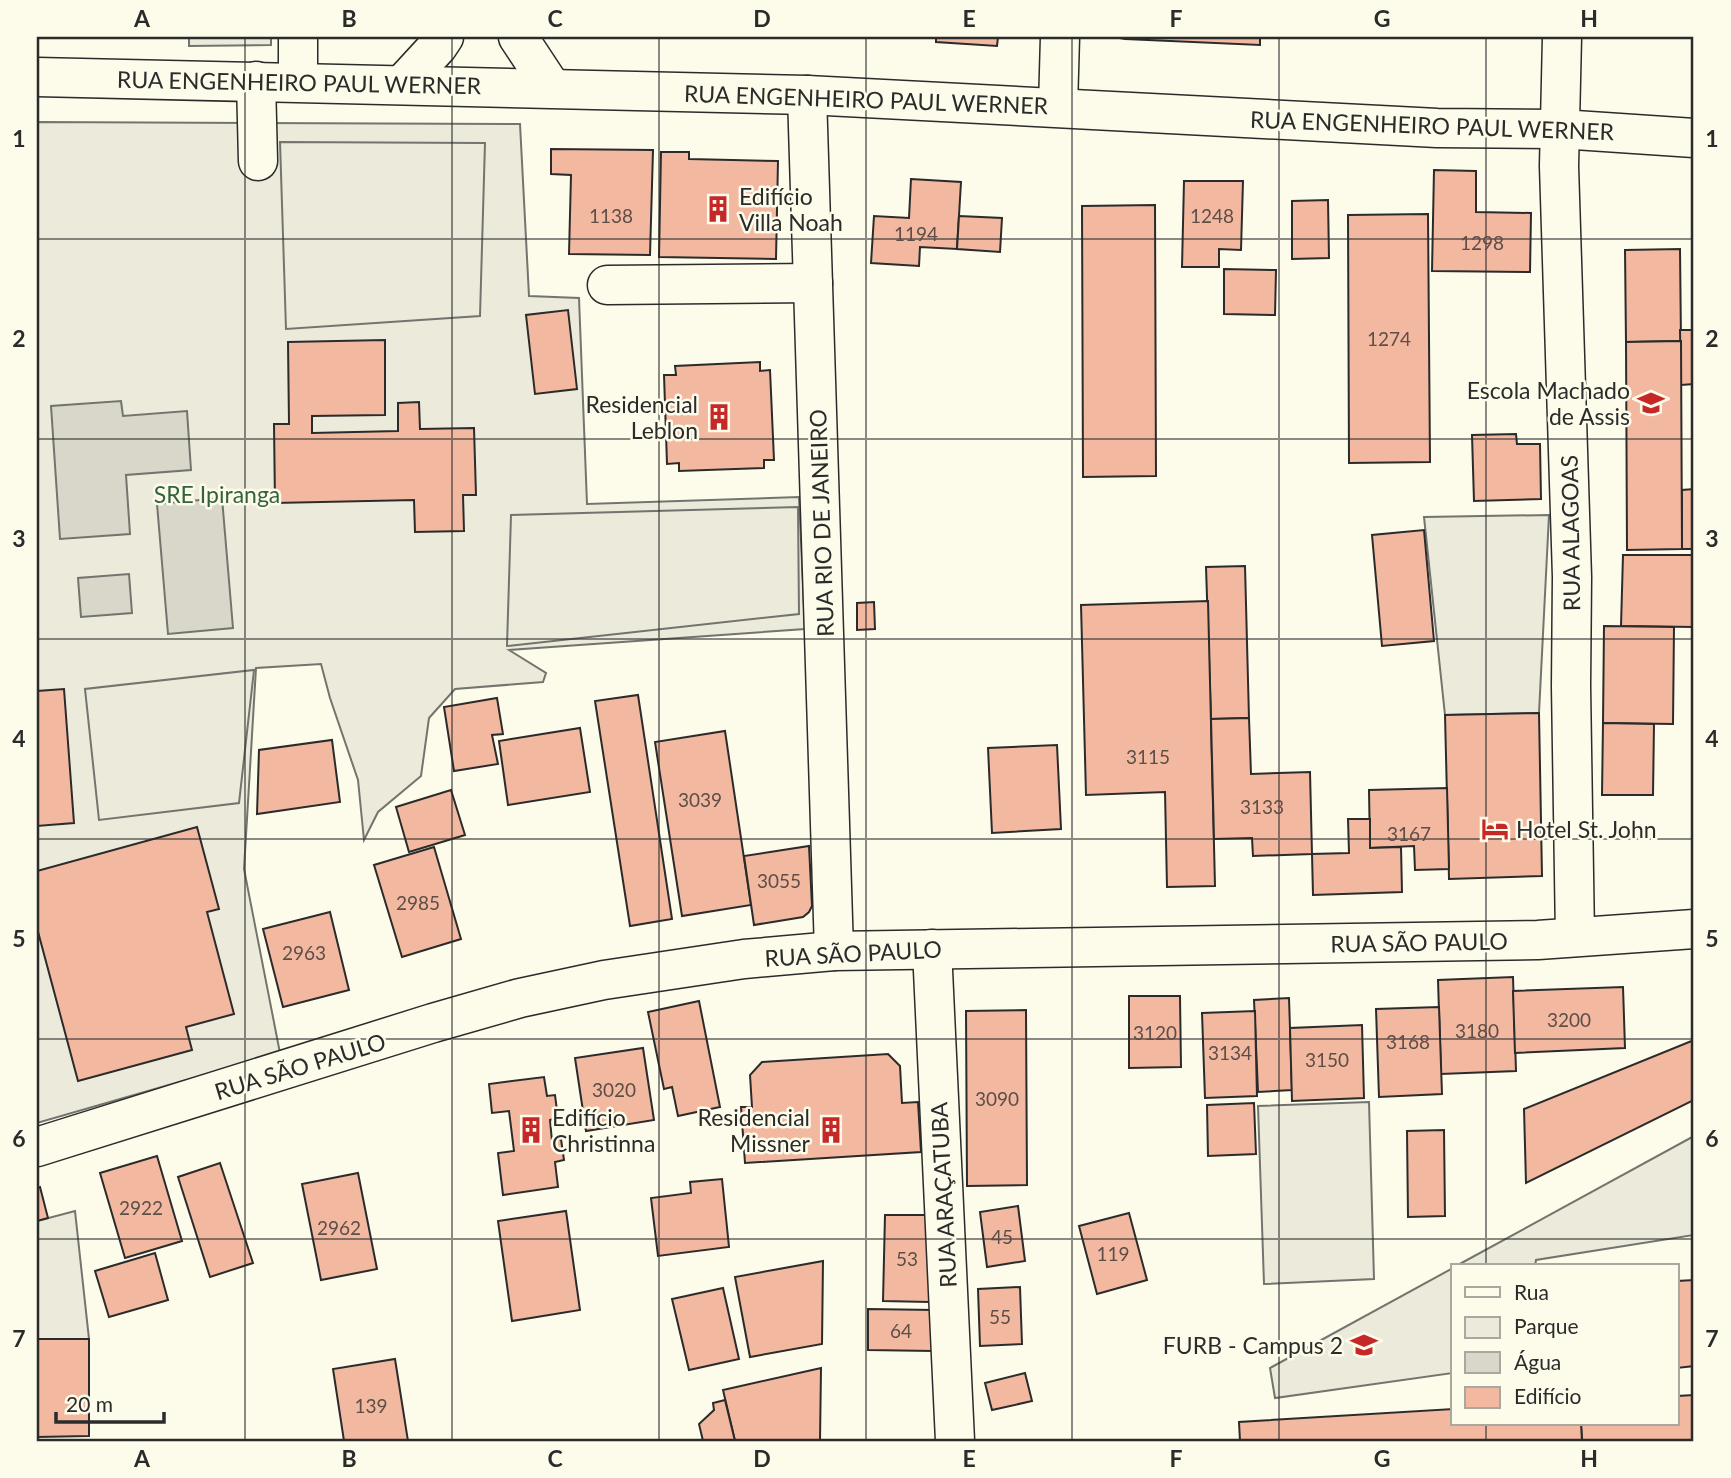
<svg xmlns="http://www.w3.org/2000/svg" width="1731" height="1478" font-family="Lato,sans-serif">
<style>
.green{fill:#ecebdb;stroke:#74746e;stroke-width:2}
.parking{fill:#eceadb;stroke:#74746e;stroke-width:2}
.water{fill:#d8d7c9;stroke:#74746e;stroke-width:2}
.building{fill:#f2b8a0;stroke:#2b2b2b;stroke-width:2}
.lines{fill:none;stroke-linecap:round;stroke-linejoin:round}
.minor-casing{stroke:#2b2b2b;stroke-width:41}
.major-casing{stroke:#2b2b2b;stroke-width:41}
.minor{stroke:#fdfbea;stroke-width:38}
.major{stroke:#fdfbea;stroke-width:38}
.grid{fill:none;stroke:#2b2b2b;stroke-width:2;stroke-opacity:0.55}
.labels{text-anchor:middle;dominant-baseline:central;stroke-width:5;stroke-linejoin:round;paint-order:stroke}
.number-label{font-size:19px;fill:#5d4e48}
.street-label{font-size:23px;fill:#2b2b2b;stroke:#fdfbea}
.poi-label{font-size:23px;fill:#2b2b2b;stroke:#fdfbea;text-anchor:end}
.park-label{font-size:23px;fill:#34623c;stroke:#fdfbea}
.neatline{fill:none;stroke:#2b2b2b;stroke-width:2.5}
.grid-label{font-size:23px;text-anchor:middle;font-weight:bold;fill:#2b2b2b}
</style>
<rect width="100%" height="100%" fill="#fdfbea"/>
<g class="green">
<polygon points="37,122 520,124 529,296 579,298 587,504 799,497 805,629 509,650 546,673 543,682 455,689 429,718 421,776 378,812 364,840 358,780 330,698 321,664 256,668 244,869 280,1053 37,1123"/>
<polygon points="1369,1102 1374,1279 1264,1284 1258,1106"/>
</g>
<g class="parking">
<polygon points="189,37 271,37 271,45 189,46"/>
<polygon points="280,142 485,143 480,316 286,329"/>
<polygon points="798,507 799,614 507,646 511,515"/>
<polygon points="1549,515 1539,713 1445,715 1424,517"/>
<polygon points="254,670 239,803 99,820 85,689"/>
<polygon points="1694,1136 1694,1235 1536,1260 1535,1266 1456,1266"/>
<polygon points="75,1211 89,1339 37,1339 37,1221"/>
<polygon points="1453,1268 1453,1373 1275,1398 1270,1368"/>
</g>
<g class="water">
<polygon points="121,401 123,416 187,411 191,470 126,475 130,534 60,539 51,406"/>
<polygon points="222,498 233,628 168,634 157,504"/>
<polygon points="129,574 132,613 81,617 78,578"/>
</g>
<g class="building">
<polygon points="936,37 998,37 997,46 936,42"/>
<polygon points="1114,37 1260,37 1260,45 1125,39"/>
<polygon points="551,149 653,150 650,255 569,254 571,175 551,174"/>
<polygon points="661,152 689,152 689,159 778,161 776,259 659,257"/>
<polygon points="1434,170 1476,171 1476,212 1531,213 1530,272 1432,271"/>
<polygon points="911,179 961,182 957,249 920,247 919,266 871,263 874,216 909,218"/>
<polygon points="1184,181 1243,181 1241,250 1219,249 1219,267 1182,267"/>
<polygon points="1328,200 1329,258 1292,259 1292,201"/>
<polygon points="1155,205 1156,476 1083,477 1082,206"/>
<polygon points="1428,214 1430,462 1349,463 1348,215"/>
<polygon points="959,216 1002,218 1000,252 957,249"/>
<polygon points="1680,249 1681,341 1626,342 1625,250"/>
<polygon points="1224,269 1276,270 1275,315 1224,314"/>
<polygon points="568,310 577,389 535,394 526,315"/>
<polygon points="1680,330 1694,330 1694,384 1681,385"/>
<polygon points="385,340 385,415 312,416 312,433 398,431 398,403 419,402 420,429 474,428 476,495 463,495 464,531 415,532 414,500 275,503 274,424 289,424 288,342"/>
<polygon points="1681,341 1682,549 1627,550 1626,342"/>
<polygon points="760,362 760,371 770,370 774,460 764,460 764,468 679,471 679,463 667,464 664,375 676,375 675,366"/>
<polygon points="1516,434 1517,444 1540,444 1541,499 1474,501 1472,435"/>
<polygon points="1694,489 1694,549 1682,549 1682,490"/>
<polygon points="1424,530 1434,641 1382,646 1372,535"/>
<polygon points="1623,555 1694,555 1694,627 1621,626"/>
<polygon points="1245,566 1249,718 1211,719 1206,567"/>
<polygon points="1208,601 1215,886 1167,887 1165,792 1086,795 1081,605"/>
<polygon points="874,602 875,629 857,630 857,603"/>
<polygon points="1604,626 1674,627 1673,724 1603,723"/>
<polygon points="64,689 74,823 37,826 37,691"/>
<polygon points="638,695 672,919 630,926 595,701"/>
<polygon points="497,698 503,734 492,735 498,764 454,771 444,707"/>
<polygon points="1539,713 1542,876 1449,879 1445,715"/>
<polygon points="1249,718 1251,774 1310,772 1312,854 1253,856 1252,838 1214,839 1211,719"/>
<polygon points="1603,723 1654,724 1653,795 1602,795"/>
<polygon points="580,728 590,792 508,805 499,741"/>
<polygon points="725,731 751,905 682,916 655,742"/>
<polygon points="332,740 340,802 257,814 259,750"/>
<polygon points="1057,745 1061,829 992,833 988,748"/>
<polygon points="1447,788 1449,869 1415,870 1414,846 1370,848 1369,790"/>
<polygon points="451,790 465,835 409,852 396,807"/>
<polygon points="1348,819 1370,819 1370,848 1401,847 1402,892 1313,895 1312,854 1349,853"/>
<polygon points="197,827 219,909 207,912 234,1014 186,1027 192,1050 78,1081 37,928 37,871"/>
<polygon points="809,846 812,906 809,912 803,917 754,925 744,856"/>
<polygon points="434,847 461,939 402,957 374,865"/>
<polygon points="330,912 349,990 283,1007 263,929"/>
<polygon points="1513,977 1516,1071 1441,1074 1438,980"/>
<polygon points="1623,987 1625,1048 1515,1053 1513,991"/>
<polygon points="1129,996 1180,996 1181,1067 1129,1068"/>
<polygon points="1289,998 1292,1090 1258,1092 1254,1000"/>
<polygon points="699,1001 720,1107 678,1116 672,1087 664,1089 648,1012"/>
<polygon points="1439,1007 1442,1094 1379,1097 1376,1009"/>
<polygon points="1026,1010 1027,1185 967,1186 966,1011"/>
<polygon points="1255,1011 1257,1096 1205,1098 1202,1013"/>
<polygon points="1362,1025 1364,1098 1292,1101 1290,1028"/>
<polygon points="1694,1040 1694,1100 1526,1183 1524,1109"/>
<polygon points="643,1048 654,1120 586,1131 575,1058"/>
<polygon points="888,1054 900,1066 902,1103 918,1102 921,1152 745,1163 741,1107 752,1107 750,1075 762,1062"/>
<polygon points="544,1077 547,1096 555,1095 558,1118 550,1120 552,1141 561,1139 564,1160 555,1162 558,1187 503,1195 498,1153 514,1151 509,1111 492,1113 489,1084"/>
<polygon points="1254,1103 1256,1154 1208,1156 1207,1105"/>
<polygon points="1444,1130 1445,1216 1408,1217 1407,1131"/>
<polygon points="157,1156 182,1241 125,1258 100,1173"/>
<polygon points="220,1163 253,1263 210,1277 178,1177"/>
<polygon points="358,1173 377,1269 321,1280 302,1184"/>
<polygon points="722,1179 729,1247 658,1256 651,1198 691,1193 690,1182"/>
<polygon points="40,1187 48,1218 37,1221 37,1188"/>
<polygon points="1018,1206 1025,1261 987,1267 980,1212"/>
<polygon points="566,1211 580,1310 512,1321 498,1221"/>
<polygon points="1129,1213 1147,1280 1097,1294 1079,1226"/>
<polygon points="885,1215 931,1215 929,1302 883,1301"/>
<polygon points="155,1253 168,1300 109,1317 95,1271"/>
<polygon points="823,1261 822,1344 750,1357 735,1277"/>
<polygon points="1694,1280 1694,1366 1677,1368 1677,1281"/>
<polygon points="1020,1287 1022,1344 980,1346 978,1289"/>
<polygon points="723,1288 739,1359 689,1370 672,1299"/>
<polygon points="868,1309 934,1310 933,1351 868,1350"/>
<polygon points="37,1339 89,1339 89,1436 37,1437"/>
<polygon points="395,1359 408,1441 344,1441 333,1369"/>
<polygon points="821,1368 820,1441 735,1441 723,1390"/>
<polygon points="1025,1373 1032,1401 992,1410 985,1383"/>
<polygon points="1694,1395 1694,1441 1582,1441 1581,1424 1677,1424 1677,1396"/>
<polygon points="725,1400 735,1441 703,1441 699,1424 714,1410 713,1403"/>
<polygon points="1453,1409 1453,1424 1581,1424 1582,1441 1240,1441 1239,1422"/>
</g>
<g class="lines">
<defs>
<g id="minor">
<polyline points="298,37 298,82"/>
<polyline points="1562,37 1559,166 1572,577 1571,686 1575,937"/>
<polyline points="256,81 258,161"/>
<polyline points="807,95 834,951"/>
<polyline points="1058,107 1060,37"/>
<polyline points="607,285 813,283"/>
<polyline points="932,949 955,1441"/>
</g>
<g id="major">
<polyline points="518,37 551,87"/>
<polyline points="37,77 807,95 1437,128 1560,129 1694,138"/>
<polyline points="403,84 438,46 444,37"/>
<polyline points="37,1147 433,1023 520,998 604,980 744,959 834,951 1538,940 1694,929"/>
</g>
</defs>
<use href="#minor" class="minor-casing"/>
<use href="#major" class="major-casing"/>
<use href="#minor" class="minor"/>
<use href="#major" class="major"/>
</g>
<path class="grid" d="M245 37V1441M452 37V1441M659 37V1441M866 37V1441M1072 37V1441M1279 37V1441M1486 37V1266M37 239H1694M37 439H1694M37 639H1694M37 839H1694M37 1039H1694M37 1239H1694M1486 1424V1441"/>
<defs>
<symbol id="building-bare" viewBox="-9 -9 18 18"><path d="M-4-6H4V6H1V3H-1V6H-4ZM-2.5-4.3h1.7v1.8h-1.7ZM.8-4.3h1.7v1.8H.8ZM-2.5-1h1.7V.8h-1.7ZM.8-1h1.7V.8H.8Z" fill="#c62828" stroke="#fdfbea" stroke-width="2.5" paint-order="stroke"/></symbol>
<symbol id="school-bare" viewBox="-9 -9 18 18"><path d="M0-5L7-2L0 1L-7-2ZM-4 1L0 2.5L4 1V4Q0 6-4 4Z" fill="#c62828" stroke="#fdfbea" stroke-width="2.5" paint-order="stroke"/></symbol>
<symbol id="hotel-bare" viewBox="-9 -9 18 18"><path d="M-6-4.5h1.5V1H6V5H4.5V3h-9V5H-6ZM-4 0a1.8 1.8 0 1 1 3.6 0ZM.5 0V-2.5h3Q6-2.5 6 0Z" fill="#c62828" stroke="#fdfbea" stroke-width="2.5" paint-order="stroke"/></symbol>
<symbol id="university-bare" viewBox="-9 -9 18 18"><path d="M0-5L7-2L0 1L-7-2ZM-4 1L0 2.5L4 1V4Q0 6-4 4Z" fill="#c62828" stroke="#fdfbea" stroke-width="2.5" paint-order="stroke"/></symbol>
</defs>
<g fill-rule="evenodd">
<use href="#building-bare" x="699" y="190" width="38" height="38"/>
<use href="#school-bare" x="1632" y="384" width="38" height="38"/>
<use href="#building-bare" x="700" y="398" width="38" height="38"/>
<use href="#hotel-bare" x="1476" y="810" width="38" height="38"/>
<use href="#building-bare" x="512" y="1111" width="38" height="38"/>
<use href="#building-bare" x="812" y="1111" width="38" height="38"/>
<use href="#university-bare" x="1345" y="1326" width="38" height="38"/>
</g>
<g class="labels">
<g class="number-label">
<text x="611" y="215">1138</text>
<text x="1212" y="215">1248</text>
<text x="916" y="233">1194</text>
<text x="1482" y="242">1298</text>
<text x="1389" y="338">1274</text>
<text x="1148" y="756">3115</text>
<text x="700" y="799">3039</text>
<text x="1262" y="806">3133</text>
<text x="1409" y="833">3167</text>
<text x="779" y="880">3055</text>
<text x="418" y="902">2985</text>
<text x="304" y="952">2963</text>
<text x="1569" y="1019">3200</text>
<text x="1477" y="1030">3180</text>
<text x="1155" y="1032">3120</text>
<text x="1408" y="1041">3168</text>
<text x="1230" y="1052">3134</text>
<text x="1327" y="1059">3150</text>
<text x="614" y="1089">3020</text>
<text x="997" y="1098">3090</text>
<text x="141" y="1207">2922</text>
<text x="339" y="1227">2962</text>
<text x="1002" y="1236">45</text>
<text x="1113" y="1253">119</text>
<text x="907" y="1258">53</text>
<text x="1000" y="1316">55</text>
<text x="901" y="1330">64</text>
<text x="371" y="1405">139</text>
</g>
<g class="street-label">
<text transform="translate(299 82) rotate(1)">RUA ENGENHEIRO PAUL WERNER</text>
<text transform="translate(866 99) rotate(2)">RUA ENGENHEIRO PAUL WERNER</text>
<text transform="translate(1432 125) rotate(2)">RUA ENGENHEIRO PAUL WERNER</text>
<text transform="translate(821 523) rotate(-92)">RUA RIO DE JANEIRO</text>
<text transform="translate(1570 533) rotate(-91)">RUA ALAGOAS</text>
<text transform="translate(1419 942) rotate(-1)">RUA SÃO PAULO</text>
<text transform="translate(853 953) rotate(-3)">RUA SÃO PAULO</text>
<text transform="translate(300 1066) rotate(-17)">RUA SÃO PAULO</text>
<text transform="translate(943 1195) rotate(-93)">RUA ARAÇATUBA</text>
</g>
<g class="poi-label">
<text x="739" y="196" text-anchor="start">Edifício<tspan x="739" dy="26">Villa Noah</tspan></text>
<text x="1630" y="390">Escola Machado<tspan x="1630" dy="26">de Assis</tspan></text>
<text x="698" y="404">Residencial<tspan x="698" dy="26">Leblon</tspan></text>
<text x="1516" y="829" text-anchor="start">Hotel St. John</text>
<text x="552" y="1117" text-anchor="start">Edifício<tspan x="552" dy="26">Christinna</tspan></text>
<text x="810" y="1117">Residencial<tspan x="810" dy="26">Missner</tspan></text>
<text x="1343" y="1345">FURB - Campus 2</text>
</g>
<g class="park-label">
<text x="217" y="494">SRE Ipiranga</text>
</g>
</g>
<rect width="1731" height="1478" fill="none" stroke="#fdfbea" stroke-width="77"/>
<rect x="1451" y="1264" width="228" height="161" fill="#fdfbea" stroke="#a9a89e" stroke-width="2"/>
<rect x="1465" y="1287" width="35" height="10" fill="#fdfbea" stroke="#a9a89e" stroke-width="2"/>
<text x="1514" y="1300" font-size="21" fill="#2b2b2b">Rua</text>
<rect x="1465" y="1317" width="35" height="21" fill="#ecebdb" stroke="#a9a89e" stroke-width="2"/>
<text x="1514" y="1334" font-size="21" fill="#2b2b2b">Parque</text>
<rect x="1465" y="1352" width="35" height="21" fill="#d8d7c9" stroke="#a9a89e" stroke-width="2"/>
<text x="1514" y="1370" font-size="21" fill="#2b2b2b">Água</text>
<rect x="1465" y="1387" width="35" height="21" fill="#f2b8a0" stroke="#a9a89e" stroke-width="2"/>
<text x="1514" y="1404" font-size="21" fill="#2b2b2b">Edifício</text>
<path d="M56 1412v10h108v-10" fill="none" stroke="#2b2b2b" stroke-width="3.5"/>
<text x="66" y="1412" font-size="21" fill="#2b2b2b" stroke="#fdfbea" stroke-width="5" paint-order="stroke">20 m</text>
<rect x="38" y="38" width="1654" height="1402" class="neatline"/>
<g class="grid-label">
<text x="142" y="27">A</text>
<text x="349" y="27">B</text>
<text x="555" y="27">C</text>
<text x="762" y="27">D</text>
<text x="969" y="27">E</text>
<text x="1176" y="27">F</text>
<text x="1382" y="27">G</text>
<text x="1589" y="27">H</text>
<text x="19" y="147">1</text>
<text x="1712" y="147">1</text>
<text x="19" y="347">2</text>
<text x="1712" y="347">2</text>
<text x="19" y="547">3</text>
<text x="1712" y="547">3</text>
<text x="19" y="747">4</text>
<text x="1712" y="747">4</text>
<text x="19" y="947">5</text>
<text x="1712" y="947">5</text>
<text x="19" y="1147">6</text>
<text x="1712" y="1147">6</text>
<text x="19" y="1347">7</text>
<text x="1712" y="1347">7</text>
<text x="142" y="1467">A</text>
<text x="349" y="1467">B</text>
<text x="555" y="1467">C</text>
<text x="762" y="1467">D</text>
<text x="969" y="1467">E</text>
<text x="1176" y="1467">F</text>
<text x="1382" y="1467">G</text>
<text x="1589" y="1467">H</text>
</g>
</svg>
